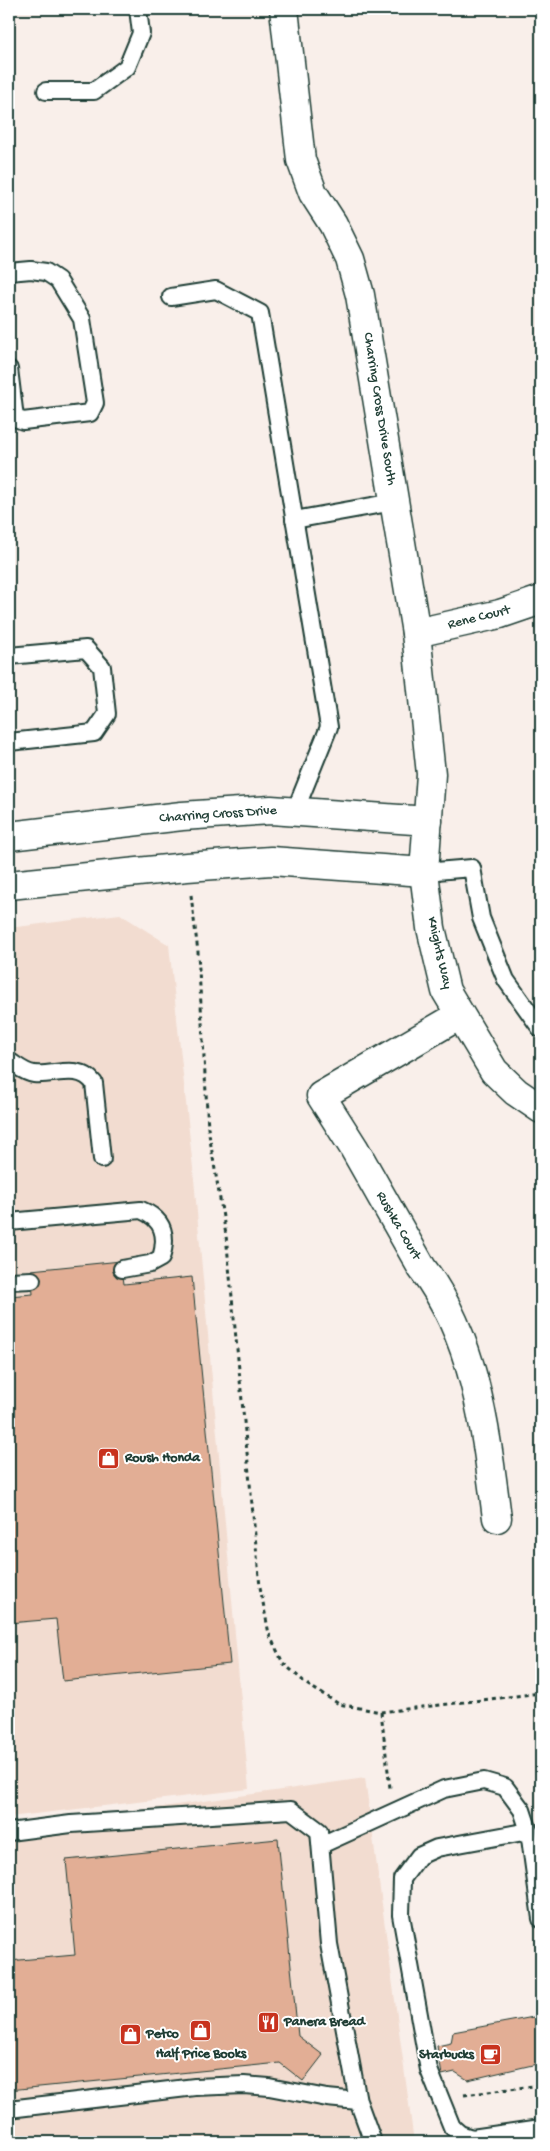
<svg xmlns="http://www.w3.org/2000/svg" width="550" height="2151" font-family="'Gochi Hand',sans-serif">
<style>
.built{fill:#f2dcd0}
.building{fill:#e2ae95;stroke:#1f3d34}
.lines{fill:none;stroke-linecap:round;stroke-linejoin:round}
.service-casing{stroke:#1f3d34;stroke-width:20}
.minor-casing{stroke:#1f3d34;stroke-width:31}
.path{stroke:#1f3d34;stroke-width:3;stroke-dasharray:4 4;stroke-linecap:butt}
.service{stroke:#fff;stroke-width:16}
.minor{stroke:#fff;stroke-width:28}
.labels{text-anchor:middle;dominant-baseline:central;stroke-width:4;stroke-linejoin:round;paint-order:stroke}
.street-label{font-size:14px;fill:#1f3d34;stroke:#fff}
.poi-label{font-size:14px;font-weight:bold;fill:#1f3d34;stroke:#fff;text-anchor:start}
</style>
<rect width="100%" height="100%" fill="#f9efea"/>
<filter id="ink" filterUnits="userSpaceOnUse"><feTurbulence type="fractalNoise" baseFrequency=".02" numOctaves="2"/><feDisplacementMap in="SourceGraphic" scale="10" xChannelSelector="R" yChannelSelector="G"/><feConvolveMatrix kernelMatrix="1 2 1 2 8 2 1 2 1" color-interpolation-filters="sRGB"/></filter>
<g filter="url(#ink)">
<g class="built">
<polygon points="120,914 169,945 193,1168 249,1789 9,1817 9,928"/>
<polygon points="365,1778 414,2142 9,2142 9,1829"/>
</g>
<g class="building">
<polygon points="121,1261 124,1284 192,1277 230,1664 63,1681 56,1619 9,1623 9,1296 33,1294 31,1270"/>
<polygon points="278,1839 298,2036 323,2055 303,2081 280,2063 9,2090 9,1961 75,1955 66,1860"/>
<polygon points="539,2016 541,2034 541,2063 468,2080 455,2072 442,2075 437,2046 451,2043 453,2032"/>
</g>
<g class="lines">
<defs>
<g id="service">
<polyline points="46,91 94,91 127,67 141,33 138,9"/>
<polyline points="9,272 31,270 46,272 58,280 82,319 95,403 90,413 23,421 15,418 9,369"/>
<polyline points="171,297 216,290 260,313 329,727 295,811"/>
<polyline points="294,520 394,502"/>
<polyline points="9,656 86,649 102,667 107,714 94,733 9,742"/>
<polyline points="424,872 472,868 481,918 506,980 541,1029"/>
<path d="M9 1061C17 1066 25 1073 34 1074 56 1076 78 1063 94 1083L102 1159"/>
<path d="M9 1222 141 1210C163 1219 168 1235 161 1258L150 1264 122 1269"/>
<polyline points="9,1281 32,1280"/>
<polyline points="529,1831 437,1848 419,1856 402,1879 401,1915 429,2070 452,2127 460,2134 472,2138 541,2128"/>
<polyline points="9,1832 71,1824 291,1810 319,1831 329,1944 358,2101"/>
<polyline points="321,1845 444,1789 484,1781 505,1787 522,1810 529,1831 541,1919"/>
<polyline points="9,2109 195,2087 244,2085 269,2087 327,2098 358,2101 373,2142"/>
</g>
<g id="minor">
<polyline points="284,9 301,160 313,193 333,224 350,259 360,295 416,633 431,774 424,872 431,928 446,991 494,1071 516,1092 541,1109"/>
<polyline points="416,633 500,614 541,600"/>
<polyline points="9,836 182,816 271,810 428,821"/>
<polyline points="9,885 187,867 271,861 424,872"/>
<path d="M460 1015 321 1096 354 1148 422 1268C476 1339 486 1432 497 1518"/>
</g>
</defs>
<use href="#service" class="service-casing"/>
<use href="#minor" class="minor-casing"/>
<g class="path">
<polyline points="191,895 198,952 208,1128 226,1235 260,1587 269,1634 283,1663 308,1685 339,1704 381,1712 541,1693"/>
<polyline points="381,1712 390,1788"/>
<polyline points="464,2095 541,2085"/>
</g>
<use href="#service" class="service"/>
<use href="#minor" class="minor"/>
</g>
</g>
<defs>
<symbol id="shop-square" viewBox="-11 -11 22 22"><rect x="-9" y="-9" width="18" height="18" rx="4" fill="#c8321e" stroke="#fff"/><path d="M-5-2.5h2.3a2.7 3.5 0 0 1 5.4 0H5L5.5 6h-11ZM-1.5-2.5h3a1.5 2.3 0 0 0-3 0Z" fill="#fff"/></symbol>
<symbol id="restaurant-square" viewBox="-11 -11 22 22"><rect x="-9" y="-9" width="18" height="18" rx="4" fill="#c8321e" stroke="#fff"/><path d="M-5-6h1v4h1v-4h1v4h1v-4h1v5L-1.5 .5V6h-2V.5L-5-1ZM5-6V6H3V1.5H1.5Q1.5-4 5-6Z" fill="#fff"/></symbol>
<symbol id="cafe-square" viewBox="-11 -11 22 22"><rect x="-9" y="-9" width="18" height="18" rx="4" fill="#c8321e" stroke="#fff"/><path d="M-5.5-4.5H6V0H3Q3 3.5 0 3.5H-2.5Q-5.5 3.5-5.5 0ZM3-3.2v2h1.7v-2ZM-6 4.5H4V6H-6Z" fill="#fff"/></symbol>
</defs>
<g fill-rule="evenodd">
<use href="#shop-square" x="96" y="1446" width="25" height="25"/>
<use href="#restaurant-square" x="256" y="2010" width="25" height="25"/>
<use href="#shop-square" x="188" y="2018" width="25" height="25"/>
<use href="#shop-square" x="118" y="2022" width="25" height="25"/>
<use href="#cafe-square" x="478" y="2042" width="25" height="25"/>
</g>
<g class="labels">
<g class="street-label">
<text transform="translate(379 409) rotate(81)">Charring Cross Drive South</text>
<text transform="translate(479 618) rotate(-14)">Rene Court</text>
<text transform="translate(218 815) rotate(-4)">Charring Cross Drive</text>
<text transform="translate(439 953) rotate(77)">Knights Way</text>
<text transform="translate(398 1226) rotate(60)">Rushka Court</text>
</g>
<g class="poi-label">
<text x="125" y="1458">Roush Honda</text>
<text x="284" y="2022">Panera Bread</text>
<text x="146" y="2034">Petco</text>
<text x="201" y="2054" text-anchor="middle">Half Price Books</text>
<text x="474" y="2055" text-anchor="end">Starbucks</text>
</g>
</g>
<rect width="550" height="2151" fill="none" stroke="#fff" stroke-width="30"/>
<rect x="15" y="15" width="520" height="2121" fill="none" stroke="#1f3d34" stroke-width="2" filter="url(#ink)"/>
</svg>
